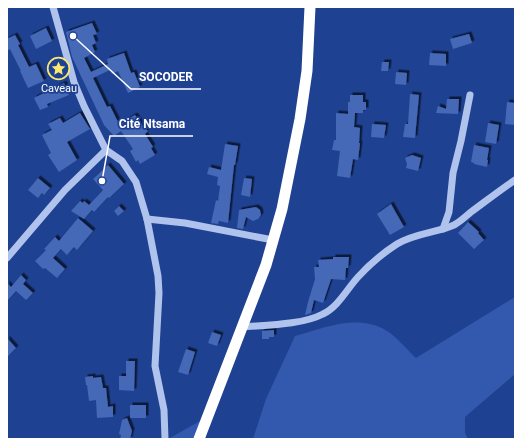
<svg xmlns="http://www.w3.org/2000/svg" width="522" height="446" font-family="Roboto,sans-serif">
<style>
.green{fill:#3359af}
.building{fill:#4467b7;filter:url(#shadow)}
.lines{fill:none;stroke-linecap:round;stroke-linejoin:round}
.minor{stroke:#b0c3ed;stroke-width:7}
.highway{stroke:#fff;stroke-width:11}
.labels{text-anchor:middle;dominant-baseline:central;stroke-width:3.5;stroke-linejoin:round;paint-order:stroke}
.poi-label{font-size:11px;fill:#fff;stroke:#1f4191}
.leader{fill:none;stroke:#fff;stroke-width:1.5}
.callout-dot{fill:#fff;stroke:#1f4191;stroke-width:1.5}
.callout-label{font-size:12px;text-anchor:middle;font-weight:bold;fill:#fff;stroke:#1f4191;stroke-width:3.5;stroke-linejoin:round;paint-order:stroke}
</style>
<defs>
<filter id="shadow"><feDropShadow dx="2.5" dy="-2.5" stdDeviation="0" flood-color="#0009"/></filter>
</defs>
<rect width="100%" height="100%" fill="#1f4191"/>
<g class="green">
<path d="M515 297V374L465 417V433L468 439H253L266 399 295 336C324 328 358 313 387 331 396 336 407 350 416 358Z"/>
<polygon points="207,417 200,439 170,439 170,438"/>
</g>
<g class="building">
<polygon points="92,23 97,34 93,35 96,43 92,45 95,52 84,58 91,72 108,64 107,59 124,53 131,73 134,72 140,87 128,93 118,71 112,74 110,70 93,78 107,107 110,106 119,124 135,115 142,125 148,131 145,134 153,147 151,148 155,155 140,164 138,160 136,162 130,151 133,149 121,131 114,136 104,125 72,57 66,32"/>
<polygon points="46,28 52,41 36,49 30,36"/>
<polygon points="469,34 472,43 453,49 450,39"/>
<polygon points="15,35 20,44 18,45 29,67 36,64 44,81 28,88 20,71 21,71 10,49 7,51 7,39"/>
<polygon points="430,53 446,54 446,66 429,65"/>
<polygon points="382,62 389,62 388,71 381,71"/>
<polygon points="396,72 407,73 406,85 395,84"/>
<polygon points="64,83 69,95 47,104 48,107 40,110 34,98"/>
<polygon points="410,94 419,95 415,138 403,137 405,124 408,124"/>
<polygon points="350,95 363,95 363,102 366,102 366,110 363,110 363,113 355,113 354,127 360,128 359,143 360,143 358,160 353,159 350,178 337,176 340,151 332,150 334,140 336,140 336,113 348,114 348,102 350,102"/>
<polygon points="447,99 459,99 458,114 436,113 438,106 446,109"/>
<polygon points="507,102 515,103 515,125 505,124"/>
<polygon points="80,113 90,129 67,142 77,160 59,172 48,155 51,153 42,135 52,130 48,124 60,118 63,123"/>
<polygon points="488,123 499,125 496,144 485,142"/>
<polygon points="372,124 386,125 384,138 371,137"/>
<polygon points="225,144 238,146 235,165 234,165 228,223 219,221 218,224 211,223 216,200 218,201 220,186 217,185 218,177 207,174 209,167 221,170"/>
<polygon points="474,145 489,148 487,160 488,160 487,167 474,164 474,163 471,162"/>
<polygon points="412,155 421,158 418,171 406,168 407,164 405,158"/>
<polygon points="108,165 124,184 109,198 108,197 94,212 92,210 84,219 71,211 80,201 83,203 84,201 89,205 103,190 93,179"/>
<polygon points="38,178 50,188 44,195 42,193 38,198 28,190"/>
<polygon points="244,178 252,179 250,197 241,195"/>
<polygon points="391,204 404,227 390,235 377,214"/>
<polygon points="119,206 124,211 118,216 114,211"/>
<polygon points="256,207 260,210 261,215 258,219 253,221 246,217 243,229 237,228 239,210"/>
<polygon points="78,218 93,231 77,250 74,247 67,255 61,249 53,258 65,269 57,278 45,268 43,269 35,261 46,250 44,249 55,237 59,241"/>
<polygon points="468,222 479,232 478,233 484,240 474,249 458,233"/>
<polygon points="333,257 349,257 348,268 346,268 345,280 331,279 323,303 314,300 311,313 305,315 308,302 315,279 314,267 319,267 318,260 333,259"/>
<polygon points="21,275 26,280 23,284 33,293 26,300 16,291 7,301 7,283 11,287"/>
<polygon points="274,330 274,337 269,337 269,339 262,339 262,331"/>
<polygon points="212,332 221,335 217,346 208,343"/>
<polygon points="7,338 16,348 7,357"/>
<polygon points="186,349 195,352 188,375 178,372"/>
<polygon points="126,361 135,361 134,391 119,390 119,376 126,376"/>
<polygon points="93,376 93,378 101,377 103,388 106,388 108,407 113,406 113,417 97,418 96,400 89,401 87,385 86,385 85,377"/>
<rect x="130" y="405" width="16" height="13"/>
<polygon points="127,418 132,431 130,439 120,439 121,435 119,434 122,420"/>
</g>
<g class="lines">
<g class="minor">
<polyline points="53,7 74,82 84,106 106,150"/>
<polyline points="147,219 185,223 273,240"/>
<polyline points="443,229 449,212 453,173 461,141 470,95"/>
<polyline points="7,258 65,190 106,150 122,161 136,182 147,219 158,276 159,293 155,366 164,410 165,439"/>
<path d="M242 327C266 325 302 325 323 314 338 307 347 289 358 277 369 265 383 253 397 244 415 233 436 233 454 225 460 222 466 216 471 212 486 201 500 190 515 180"/>
</g>
<polyline class="highway" points="199,439 266,265 282,209 300,119 307,71 310,7"/>
</g>
<defs>
<symbol id="sight-ring" viewBox="-11 -11 22 22"><circle r="9.5" fill="#1f4191" stroke="#fbe771" stroke-width="1.5"/><path d="M0-6L1.8-2.2L6-1.7L2.9 1.2L3.7 5.4L0 3.3L-3.7 5.4L-2.9 1.2L-6-1.7L-1.8-2.2Z" fill="#fbe771"/></symbol>
</defs>
<g fill-rule="evenodd">
<use href="#sight-ring" x="46" y="56" width="25" height="25"/>
</g>
<g class="labels">
<g class="poi-label">
<text x="59" y="88">Caveau</text>
</g>
</g>
<path class="leader" d="M73 36L131 89H201M102 181L110 136H193"/>
<g class="callout-dot">
<circle cx="73" cy="36" r="4"/>
<circle cx="102" cy="181" r="4"/>
</g>
<g class="callout-label">
<text x="166" y="81">SOCODER</text>
<text x="152" y="128">Cité Ntsama</text>
</g>
<rect width="522" height="446" fill="none" stroke="#ffffff" stroke-width="16"/>
</svg>
